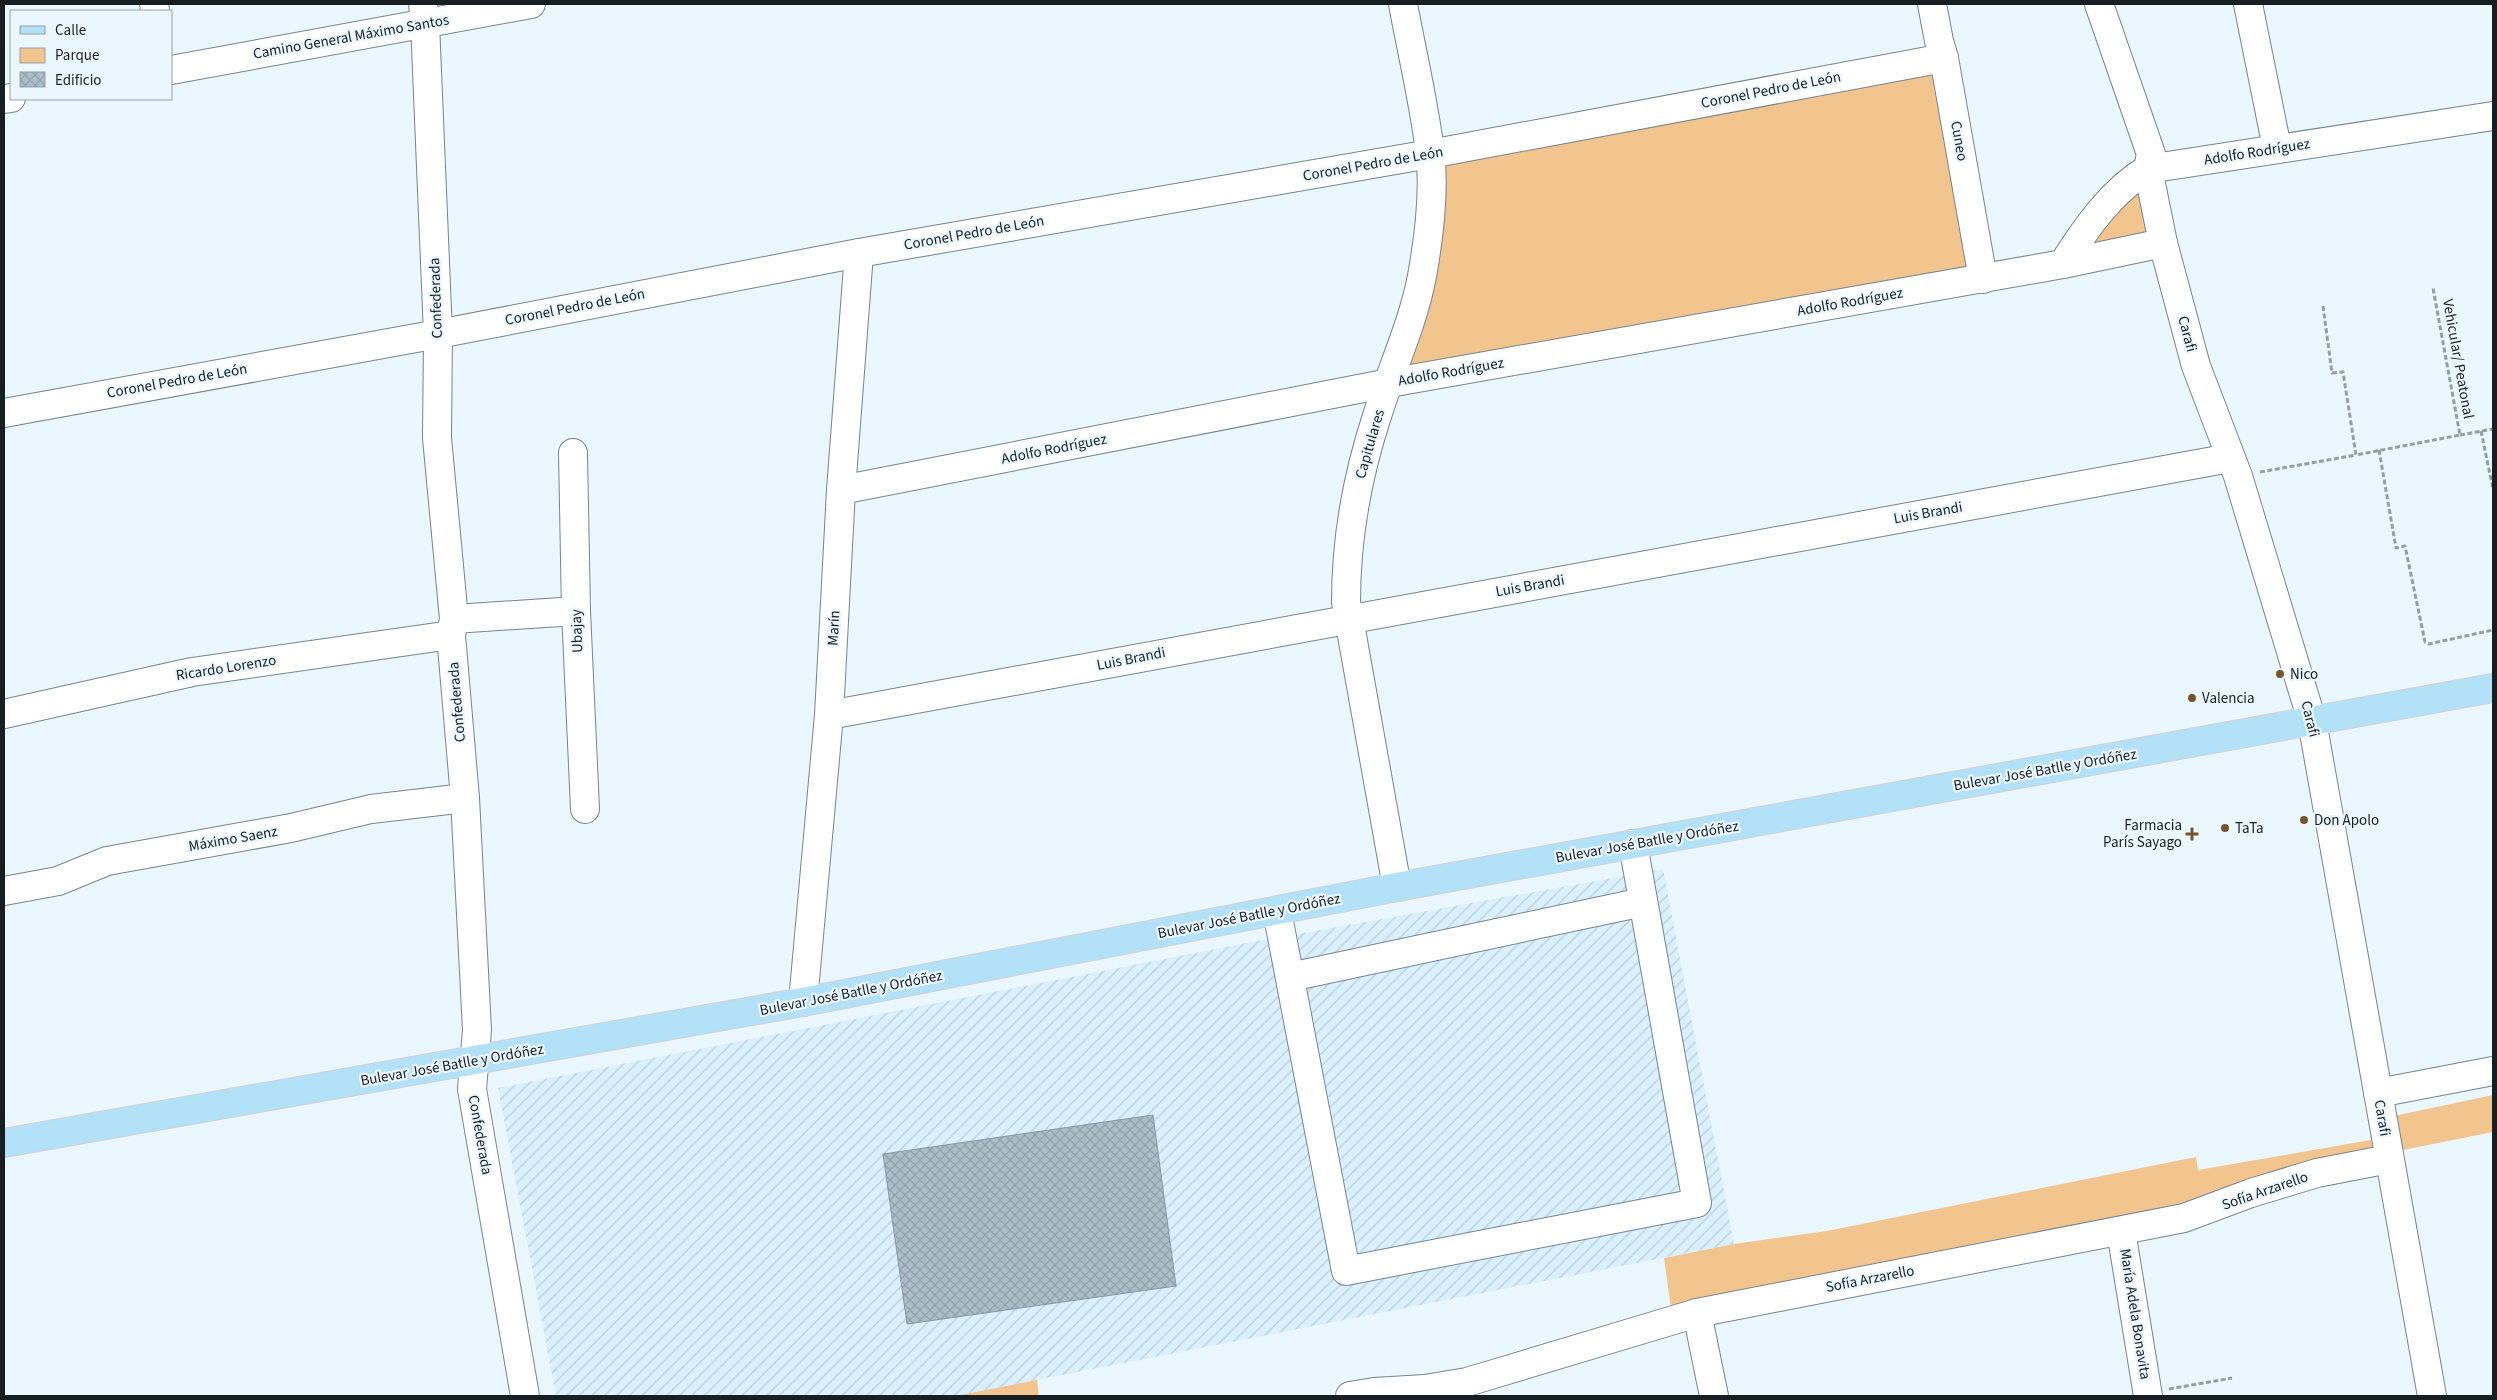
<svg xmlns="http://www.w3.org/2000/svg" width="2497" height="1400" font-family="'Source Sans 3',sans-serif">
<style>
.industrial{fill:url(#industrial-furrows)}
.green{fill:#f2c58f}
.building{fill:url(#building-cross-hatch);stroke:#8598a2}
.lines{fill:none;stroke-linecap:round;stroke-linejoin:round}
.minor-casing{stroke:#73858f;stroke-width:30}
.major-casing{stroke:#d1d2d3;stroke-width:30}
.path{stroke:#949ea4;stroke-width:3;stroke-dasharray:5 2.5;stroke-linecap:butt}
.minor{stroke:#fff;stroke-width:28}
.major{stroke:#b3e1f8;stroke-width:28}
.poi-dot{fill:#76552b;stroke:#ebf7fe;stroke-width:2}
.labels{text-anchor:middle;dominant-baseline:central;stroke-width:4.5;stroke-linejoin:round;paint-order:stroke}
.street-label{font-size:15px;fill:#181f23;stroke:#ebf7fe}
.poi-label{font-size:15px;fill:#181f23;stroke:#ebf7fe;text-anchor:start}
</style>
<defs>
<pattern id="industrial-furrows" width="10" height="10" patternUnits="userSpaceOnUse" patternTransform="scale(1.25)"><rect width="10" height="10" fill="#daf1fd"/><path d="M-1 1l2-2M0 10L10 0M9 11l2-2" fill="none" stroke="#baced9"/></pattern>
<pattern id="building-cross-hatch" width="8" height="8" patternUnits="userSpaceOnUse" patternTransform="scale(1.25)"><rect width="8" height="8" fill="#aabec9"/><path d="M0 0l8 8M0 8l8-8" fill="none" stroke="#92a3ac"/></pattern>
</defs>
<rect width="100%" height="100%" fill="#ebf7fe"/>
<polygon class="industrial" points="1663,869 1734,1244 955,1396 556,1396 498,1088 1247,943"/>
<g class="green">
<polygon points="1932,68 1968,267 1408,372 1439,162"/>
<polygon points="2137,184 2149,237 2084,254"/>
<polygon points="2493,1095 2493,1132 2398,1151 2394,1116"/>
<polygon points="2371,1140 2375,1153 2199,1209 1671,1308 1664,1258 1734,1244 1827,1231 2196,1157 2198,1170"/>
<polygon points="1037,1380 1039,1396 955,1396"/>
</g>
<polygon class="building" points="1153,1115 1176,1286 907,1324 883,1154"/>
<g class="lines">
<defs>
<g id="minor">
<polyline points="154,4 155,11"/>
<polyline points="423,4 425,23 438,334 437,438 454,619 451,635 465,798 477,1030 472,1089 525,1396"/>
<polyline points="1932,4 1939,41 1944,58 1983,279"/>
<polyline points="2099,4 2151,154 2148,169 2163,243 2196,366 2238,476 2312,721 2432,1396"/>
<polyline points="2248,4 2277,148"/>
<polyline points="171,70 531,4"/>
<polyline points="4,99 11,98"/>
<polyline points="2063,264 2163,243"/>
<polyline points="4,413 438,334 859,253 1430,154 1944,58"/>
<polyline points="573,453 576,611 585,809"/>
<path d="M841 490 1389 383 2063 264C2085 229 2112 190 2148 169L2493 116"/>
<polyline points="454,619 576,611"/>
<polyline points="4,714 192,672 451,635"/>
<polyline points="829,715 2230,458"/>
<path d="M1397 887 1346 602C1346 538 1357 477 1377 416 1391 370 1413 324 1422 276 1429 237 1435 192 1430 152 1424 103 1412 53 1403 4"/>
<polyline points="4,891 58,881 107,861 291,828 371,809 465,798"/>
<polyline points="1277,911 1346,1271 1697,1203 1633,844"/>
<polyline points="1290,977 1643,902"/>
<polyline points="803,1002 829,715 841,490 859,253"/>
<polyline points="2378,1093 2493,1071"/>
<polyline points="2121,1231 2148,1396"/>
<polyline points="1697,1313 1714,1396"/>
<polyline points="1350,1396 1374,1392 1425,1389 1467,1382 1697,1313 2184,1218 2251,1193 2317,1173 2389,1159"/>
</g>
<polyline id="major" points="4,1143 803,1002 1397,887 2493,688"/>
</defs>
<use href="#minor" class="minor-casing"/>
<use href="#major" class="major-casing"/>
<g class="path">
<polyline points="2323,306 2332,373 2343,372 2356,455 2460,435 2433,288"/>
<polyline points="2481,431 2493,489"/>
<polyline points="2460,435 2493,429"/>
<polyline points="2379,450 2396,548 2405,546 2425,642 2429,644 2493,630"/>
<polyline points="2260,472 2356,455"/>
<polyline points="2169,1389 2232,1378"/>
</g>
<use href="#minor" class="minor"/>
<use href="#major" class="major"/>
</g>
<g class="poi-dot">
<circle cx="2280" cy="674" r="5"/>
<circle cx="2192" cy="698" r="5"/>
<circle cx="2304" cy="820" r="5"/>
<circle cx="2225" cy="828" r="5"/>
<path d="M2189.5 826.5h5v5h5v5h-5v5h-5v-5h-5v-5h5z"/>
</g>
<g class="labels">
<g class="street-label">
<text transform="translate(351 37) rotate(-10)">Camino General Máximo Santos</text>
<text transform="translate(1771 90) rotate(-11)">Coronel Pedro de León</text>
<text transform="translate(1959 141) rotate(80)">Cuneo</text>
<text transform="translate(2257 152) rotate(-9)">Adolfo Rodríguez</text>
<text transform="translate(1373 164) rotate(-10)">Coronel Pedro de León</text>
<text transform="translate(974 233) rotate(-10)">Coronel Pedro de León</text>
<text transform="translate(436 298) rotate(-92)">Confederada</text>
<text transform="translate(1850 302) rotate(-10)">Adolfo Rodríguez</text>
<text transform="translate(575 307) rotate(-11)">Coronel Pedro de León</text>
<text transform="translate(2187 334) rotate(75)">Carafi</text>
<text transform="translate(2458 359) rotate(80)">Vehicular/ Peatonal</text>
<text transform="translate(1451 372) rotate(-10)">Adolfo Rodríguez</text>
<text transform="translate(177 381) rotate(-10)">Coronel Pedro de León</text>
<text transform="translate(1370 444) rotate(-74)">Capitulares</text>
<text transform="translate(1054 449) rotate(-11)">Adolfo Rodríguez</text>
<text transform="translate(1928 513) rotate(-10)">Luis Brandi</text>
<text transform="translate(1530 586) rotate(-10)">Luis Brandi</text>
<text transform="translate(834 628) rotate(-87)">Marín</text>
<text transform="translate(577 631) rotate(-92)">Ubajay</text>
<text transform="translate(1131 659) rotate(-11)">Luis Brandi</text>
<text transform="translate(226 668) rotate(-9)">Ricardo Lorenzo</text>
<text transform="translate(457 702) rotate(-95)">Confederada</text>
<text transform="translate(2310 719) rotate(76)">Carafi</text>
<text transform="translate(2045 770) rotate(-10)">Bulevar José Batlle y Ordóñez</text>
<text transform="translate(233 839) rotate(-10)">Máximo Saenz</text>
<text transform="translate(1647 842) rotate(-10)">Bulevar José Batlle y Ordóñez</text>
<text transform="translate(1249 916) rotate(-11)">Bulevar José Batlle y Ordóñez</text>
<text transform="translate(851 993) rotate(-11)">Bulevar José Batlle y Ordóñez</text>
<text transform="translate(452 1065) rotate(-10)">Bulevar José Batlle y Ordóñez</text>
<text transform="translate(2382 1118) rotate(80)">Carafi</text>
<text transform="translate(480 1135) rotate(80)">Confederada</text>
<text transform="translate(2265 1191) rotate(-19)">Sofía Arzarello</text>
<text transform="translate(1870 1279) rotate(-11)">Sofía Arzarello</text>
<text transform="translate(2135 1314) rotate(81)">María Adela Bonavita</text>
</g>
<g class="poi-label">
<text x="2290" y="674">Nico</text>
<text x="2202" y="698">Valencia</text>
<text x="2314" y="820">Don Apolo</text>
<text x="2182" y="825" text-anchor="end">Farmacia<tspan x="2182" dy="17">París Sayago</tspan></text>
<text x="2235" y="828">TaTa</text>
</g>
</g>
<rect width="2497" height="1400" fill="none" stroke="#181f23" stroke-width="10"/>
<rect x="10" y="10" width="162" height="90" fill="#ebf7fe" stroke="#97a1a6"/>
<rect x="20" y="26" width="25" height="8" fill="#b3e1f8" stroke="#97a1a6"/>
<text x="55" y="35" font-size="15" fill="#181f23">Calle</text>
<rect x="20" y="48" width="25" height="15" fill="#f2c58f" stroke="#97a1a6"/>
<text x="55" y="60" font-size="15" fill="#181f23">Parque</text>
<rect x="20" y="72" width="25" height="15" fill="url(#building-cross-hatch)" stroke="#97a1a6"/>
<text x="55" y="85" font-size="15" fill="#181f23">Edificio</text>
</svg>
